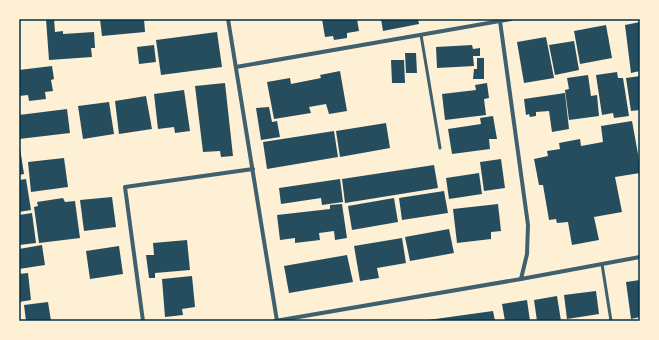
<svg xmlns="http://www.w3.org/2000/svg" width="659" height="340" font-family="'Source Sans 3',sans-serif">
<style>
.building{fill:#264d5e}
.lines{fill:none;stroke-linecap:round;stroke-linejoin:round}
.service{stroke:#3f606c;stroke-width:3}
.minor{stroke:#3f606c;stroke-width:4}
.neatline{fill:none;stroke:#003049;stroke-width:1.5}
</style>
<rect width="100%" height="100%" fill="#fdf0d5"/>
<g class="building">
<polygon points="46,19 54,19 55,32 63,31 63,34 94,32 95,48 91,48 92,57 49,60"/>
<polygon points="100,19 144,19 145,32 102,36"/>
<polygon points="322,19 357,19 359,31 347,33 347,38 334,40 333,36 325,37"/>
<polygon points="381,19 418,19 419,24 383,31"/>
<polygon points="640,22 640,71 631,73 625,25"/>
<polygon points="606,25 612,58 580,64 574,31"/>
<polygon points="217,32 222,67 161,75 156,40"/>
<polygon points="546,37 554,78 524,83 517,42"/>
<polygon points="574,41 579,70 555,75 549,45"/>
<polygon points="154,45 156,62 139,64 137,47"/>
<polygon points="472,45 473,49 480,48 480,56 473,56 474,66 437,68 436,47"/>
<polygon points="405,53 416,53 417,73 406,73"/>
<polygon points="477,58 484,58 484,79 473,79 474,69 477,69"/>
<polygon points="391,60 404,60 405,83 392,83"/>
<polygon points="52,66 54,79 51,80 53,91 45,92 46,99 29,101 28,95 19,96 19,70"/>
<polygon points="340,71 347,111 329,114 326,104 309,107 311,113 274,119 267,82 290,78 291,84 321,78 320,75"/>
<polygon points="617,72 618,78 623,78 629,116 614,118 613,113 602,115 596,75"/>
<polygon points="588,75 591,96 597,95 599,116 569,120 565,90 569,89 567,78"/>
<polygon points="640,76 640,110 631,111 626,78"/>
<polygon points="225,83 233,156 221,157 220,151 203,152 195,86"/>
<polygon points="487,83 489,98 484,99 486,115 445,120 442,94 476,90 475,85"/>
<polygon points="184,90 190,131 175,133 174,127 158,129 154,94"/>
<polygon points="565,93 569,129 552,132 549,111 536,112 536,116 530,117 529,114 526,115 524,99"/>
<polygon points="146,96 152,129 119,134 115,101"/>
<polygon points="109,102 114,134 83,139 78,106"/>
<polygon points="269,107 272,122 277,121 280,137 261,140 256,108"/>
<polygon points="67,109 70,133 19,139 19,115"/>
<polygon points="493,116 497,139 489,139 490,149 452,154 448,129 481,124 480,118"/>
<polygon points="632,121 640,165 640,173 615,177 622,212 594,217 599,240 572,245 568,222 557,223 556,219 549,220 543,185 539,185 534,159 548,156 547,151 560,149 559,143 580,139 581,146 603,142 601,126"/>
<polygon points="386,123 390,148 340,157 336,131"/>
<polygon points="334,131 338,157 267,169 263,142"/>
<polygon points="19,148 20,148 24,174 19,175"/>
<polygon points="64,158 68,187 31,192 28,162"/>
<polygon points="501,159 505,188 484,191 480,162"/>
<polygon points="434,165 438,188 345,203 342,179"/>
<polygon points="479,173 482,194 449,199 446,178"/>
<polygon points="26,179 31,210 19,212 19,180"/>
<polygon points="340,179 343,202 322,205 321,198 281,204 279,188"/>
<polygon points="444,191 448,213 402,220 399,198"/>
<polygon points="112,197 116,227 84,231 80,200"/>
<polygon points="63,198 65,202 75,201 80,238 39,243 34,207 38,206 37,202"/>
<polygon points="394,198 398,222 352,230 348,206"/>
<polygon points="342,204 347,238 335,240 334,231 319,233 320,240 295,243 295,238 280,240 277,215 330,209 330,205"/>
<polygon points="498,204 501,231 491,232 491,239 457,243 453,209"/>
<polygon points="32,213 36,243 19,245 19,215"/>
<polygon points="449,229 454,253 410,261 405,237"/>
<polygon points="402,238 406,263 377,268 379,278 360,281 354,246"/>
<polygon points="187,240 190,270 155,273 155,278 149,278 146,255 154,255 153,243"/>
<polygon points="42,245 45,265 19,269 19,249"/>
<polygon points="119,246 123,274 90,279 86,251"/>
<polygon points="347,255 353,282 289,293 284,266"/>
<polygon points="28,273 31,300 19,302 19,274"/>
<polygon points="192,276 195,307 182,309 183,315 165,317 162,279"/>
<polygon points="640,280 640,317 631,319 626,282"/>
<polygon points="596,291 599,314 567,319 564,295"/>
<polygon points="557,296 561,321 537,321 534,300"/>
<polygon points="527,300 530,321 505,321 502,304"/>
<polygon points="48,302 51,321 26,321 24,305"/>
<polygon points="493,311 495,321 428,321 428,320"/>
</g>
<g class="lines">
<g class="service">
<polyline points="421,35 440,148"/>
<polyline points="602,264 611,321"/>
</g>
<g class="minor">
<polyline points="228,19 277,321"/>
<polyline points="500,21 528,225 527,254 521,279"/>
<polyline points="236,67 511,19"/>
<polyline points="143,321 125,187 253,169"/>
<polyline points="275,321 521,279 640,257"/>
</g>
</g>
<rect width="659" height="340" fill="none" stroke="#fdf0d5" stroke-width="40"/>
<rect x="20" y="20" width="619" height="300" class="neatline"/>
</svg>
